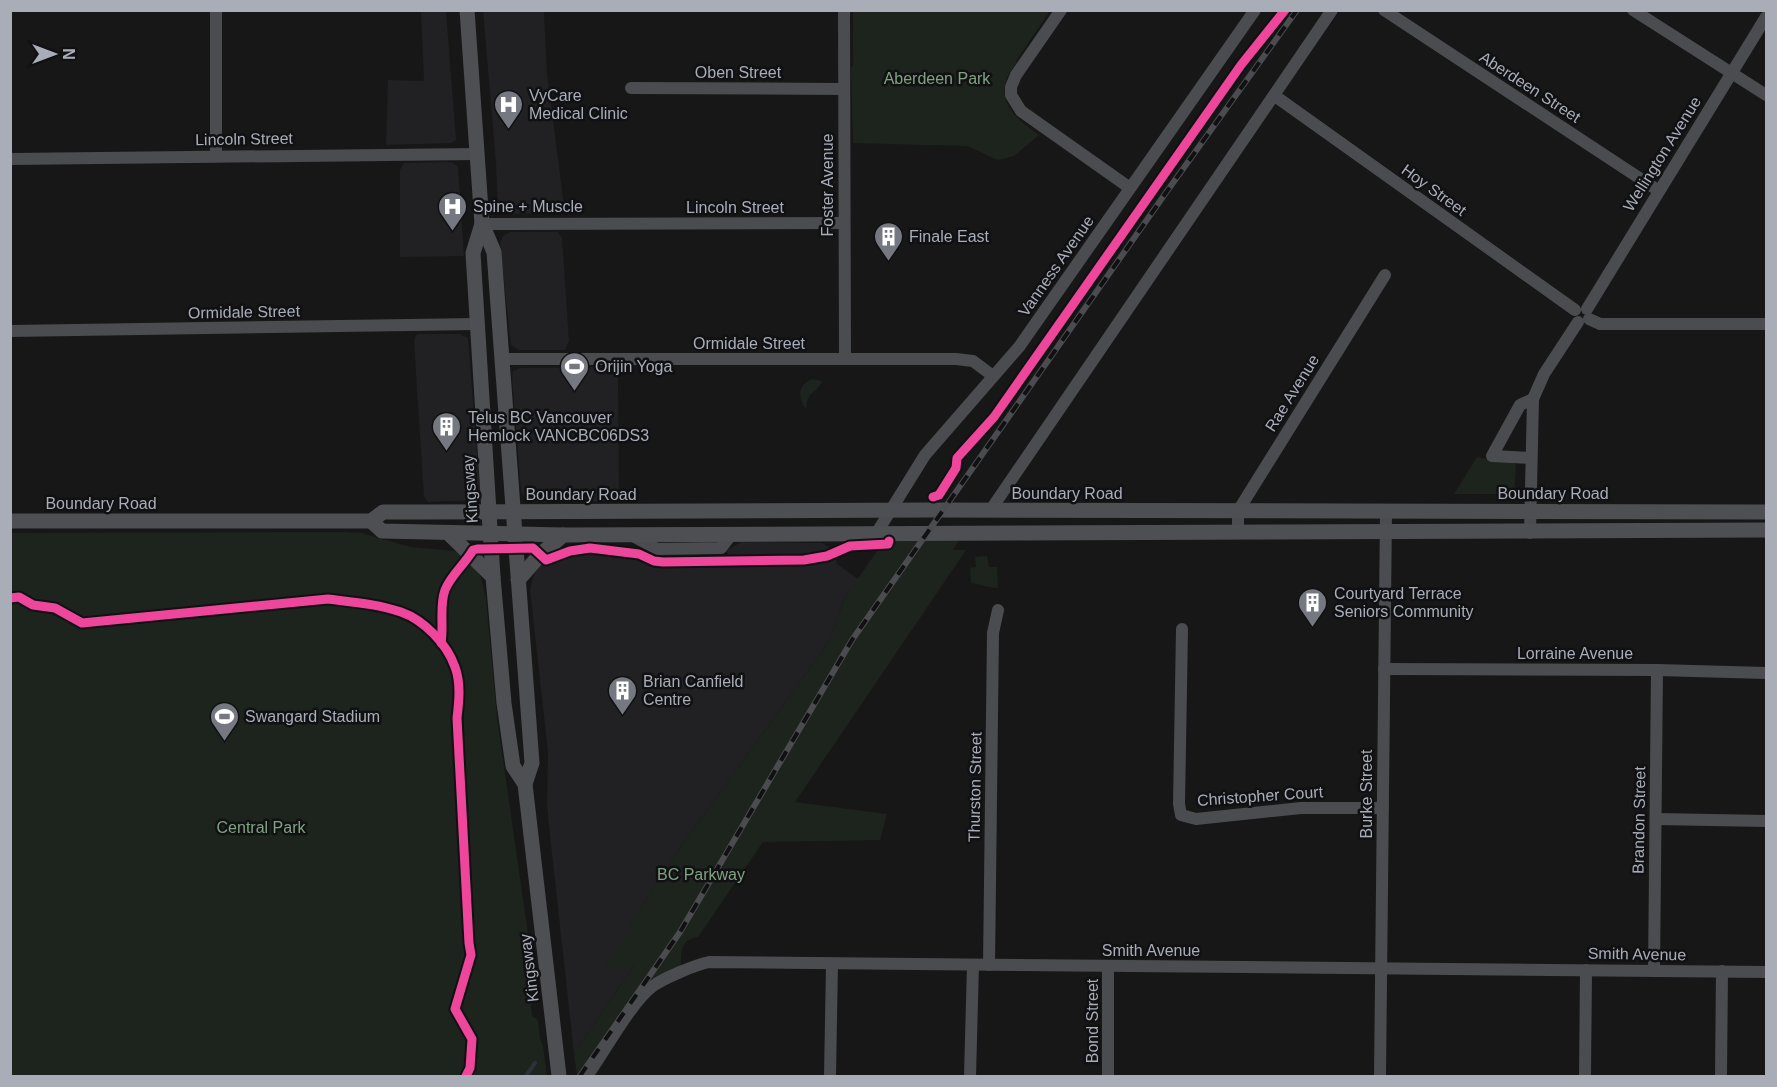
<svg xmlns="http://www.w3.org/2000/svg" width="1777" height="1087" font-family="Helvetica,sans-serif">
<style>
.built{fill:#212123}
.green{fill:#1d241e}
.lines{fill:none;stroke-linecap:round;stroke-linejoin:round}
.stream{stroke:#2a3239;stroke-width:4}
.minor{stroke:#4b4c50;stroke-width:12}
.major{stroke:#4d4f52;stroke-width:15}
.rail-casing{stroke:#4b4c4f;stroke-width:6}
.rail{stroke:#111113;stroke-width:4;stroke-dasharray:11;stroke-linecap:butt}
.cycleway-casing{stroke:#111113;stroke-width:13}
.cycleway{stroke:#ed469a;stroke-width:9}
.labels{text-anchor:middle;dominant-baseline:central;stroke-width:5;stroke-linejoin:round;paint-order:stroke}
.street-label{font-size:16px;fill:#a8adb8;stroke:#111113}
.park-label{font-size:16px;fill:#7fa381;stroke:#111113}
.poi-label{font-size:16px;fill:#a8adb8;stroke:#111113;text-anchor:start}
</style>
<rect width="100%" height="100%" fill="#171717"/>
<g class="built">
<polygon points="421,11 446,11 456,140 451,143 386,145 388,80 424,81"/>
<polygon points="483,11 544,11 547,74 565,213 507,214 498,209 496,162"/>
<polygon points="404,163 448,162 453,163 458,167 464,256 400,257 400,170"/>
<polygon points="510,232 558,232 562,238 569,341 565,350 519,350 511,345 500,244 503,236"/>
<polygon points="419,334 460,334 468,338 480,491 473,500 428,502 424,497 414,341 416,335"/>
<polygon points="609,367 613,369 615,375 618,375 619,495 614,495 610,501 533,502 525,499 521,491 512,377 513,371 520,368"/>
<polygon points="741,542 822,543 835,551 837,564 858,579 845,597 831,637 822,652 675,855 605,966 634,966 574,1053 549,826 547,803 548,752 530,590 534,574 548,555 558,549 581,543 591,543 640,550 648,555 698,554 703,560 727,559 730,556 726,551"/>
</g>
<g class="green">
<path d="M853 11H1050L1017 59C1016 67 1008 72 1006 81 998 106 1021 122 1039 135L1014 156 998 160 967 146 853 143 851 69 853 65Z"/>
<path d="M812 379 822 381C816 395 808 389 806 409 797 397 798 385 812 379Z"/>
<polygon points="1477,457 1500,462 1514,462 1516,466 1514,494 1454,494"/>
<polygon points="344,532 361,533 411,547 454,551 461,554 478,572 481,578 486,598 497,718 537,996 536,1001 531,1005 532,1016 538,1020 540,1039 543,1046 547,1076 11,1076 11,533"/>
<path d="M959 540 953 550H966L795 802 887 814 880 840 763 842 698 937C680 940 681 952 681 967L669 973 581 1076H577L574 1053 634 966 604 967 675 855 822 652 831 637 845 597 882 544 889 541Z"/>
<path d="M987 556 989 567H997L998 588C988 588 981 584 971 583L970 568 976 567 975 557Z"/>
</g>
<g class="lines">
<polyline class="stream" points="526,1076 535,1063"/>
<g class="minor">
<polyline points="844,10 845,359"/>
<polyline points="1061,10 1016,75 1011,87 1011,95 1021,111 1130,188"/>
<polyline points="1384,10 1659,191"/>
<polyline points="1633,10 1766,95"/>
<polyline points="631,88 844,89"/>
<polyline points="1275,96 1575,310"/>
<polyline points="216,156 216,10"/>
<polyline points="10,159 477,154"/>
<polyline points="482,224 844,223"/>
<polyline points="1587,309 1766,17"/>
<polyline points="1589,319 1600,324 1766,324"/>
<polyline points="10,331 477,324"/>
<polyline points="501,359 956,359 973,361 993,376"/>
<polyline points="1531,458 1492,456 1520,405 1533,399"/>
<polyline points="990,511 1332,10"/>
<polyline points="1238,532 1238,511 1385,275"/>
<polyline points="1530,533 1533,399 1544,374 1578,322"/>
<polyline points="876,534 925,455 1019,347 1255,10"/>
<polyline points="631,535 657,549 721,548 731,535"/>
<polyline points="1182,629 1179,804 1181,815 1196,819 1301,808 1383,808"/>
<polyline points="1384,669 1657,670 1766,673"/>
<polyline points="1656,819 1766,821"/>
<polyline points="989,965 993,633 998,610"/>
<polyline points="1108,966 1108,1076"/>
<polyline points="1654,971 1657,670"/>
<path d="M587 1076C604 1053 631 1002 653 986 664 978 695 965 709 962L1766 972"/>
<polyline points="830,1076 832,964"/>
<polyline points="970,1076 973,965"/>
<polyline points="1380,1076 1386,511"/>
<polyline points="1585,1076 1586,970"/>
<polyline points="1721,1076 1722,971"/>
</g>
<g class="major">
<polyline points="467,10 482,224 494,252 532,763 525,784 559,1076"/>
<polyline points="482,224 473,253 493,577 504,703 513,766 525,784"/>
<polyline points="10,521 371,521 383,512 421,512 929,510 1766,512"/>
<polyline points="371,521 382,531 563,535 1766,530"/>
<polyline points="449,534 493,577"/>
<polyline points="518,580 540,555 563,535"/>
</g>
<defs>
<polyline id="rail" points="580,1076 680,932 852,640 1165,194 1297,10"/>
</defs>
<use href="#rail" class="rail-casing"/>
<use href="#rail" class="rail"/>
<defs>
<g id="cycleway">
<polyline points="933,497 939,495 956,468 957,458 994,417 1241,65 1285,10"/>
<path d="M10 598 19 597 33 605 55 608 82 623 328 599C352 602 378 604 401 612 424 620 447 644 455 667 461 683 459 701 457 718L469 943 471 955 455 1009 472 1039 470 1068 466 1076"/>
<path d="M441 643C444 626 439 606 445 590 451 575 465 564 473 550L477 549 533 548 546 560 570 551 590 548 639 554 654 561 663 562 804 560 827 556 850 546 888 544 889 541"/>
</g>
</defs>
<use href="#cycleway" class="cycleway-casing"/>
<use href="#cycleway" class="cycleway"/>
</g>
<defs>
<symbol id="hospital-pin" viewBox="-11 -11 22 30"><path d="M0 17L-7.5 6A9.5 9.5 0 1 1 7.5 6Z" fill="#757880" stroke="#111113"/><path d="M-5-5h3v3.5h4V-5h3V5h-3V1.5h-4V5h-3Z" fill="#fff"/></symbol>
<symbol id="building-pin" viewBox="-11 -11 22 30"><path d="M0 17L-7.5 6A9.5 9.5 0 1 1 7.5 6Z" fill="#757880" stroke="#111113"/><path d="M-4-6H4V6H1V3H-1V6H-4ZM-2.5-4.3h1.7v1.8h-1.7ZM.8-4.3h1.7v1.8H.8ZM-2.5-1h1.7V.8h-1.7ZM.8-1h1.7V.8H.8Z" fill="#fff"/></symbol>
<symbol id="stadium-pin" viewBox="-11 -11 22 30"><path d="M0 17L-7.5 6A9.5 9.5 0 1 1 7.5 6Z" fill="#757880" stroke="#111113"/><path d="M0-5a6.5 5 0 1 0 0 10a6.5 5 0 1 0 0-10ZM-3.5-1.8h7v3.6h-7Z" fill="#fff"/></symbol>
</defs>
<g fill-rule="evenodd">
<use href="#hospital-pin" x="492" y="88" width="33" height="45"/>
<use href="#hospital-pin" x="436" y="190" width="33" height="45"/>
<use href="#building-pin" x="872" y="220" width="33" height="45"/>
<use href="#stadium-pin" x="558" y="350" width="33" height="45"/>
<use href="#building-pin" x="430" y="410" width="33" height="45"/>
<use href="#building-pin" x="1296" y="586" width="33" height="45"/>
<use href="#building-pin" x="606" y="674" width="33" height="45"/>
<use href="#stadium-pin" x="208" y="700" width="33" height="45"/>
</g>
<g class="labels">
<g class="street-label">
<text x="738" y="72">Oben Street</text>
<text transform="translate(1530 87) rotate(33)">Aberdeen Street</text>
<text transform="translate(244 139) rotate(-1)">Lincoln Street</text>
<text transform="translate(1662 154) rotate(-58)">Wellington Avenue</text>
<text transform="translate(827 185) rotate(-90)">Foster Avenue</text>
<text transform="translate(1434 190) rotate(36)">Hoy Street</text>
<text x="735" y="207">Lincoln Street</text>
<text transform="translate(1056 266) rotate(-55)">Vanness Avenue</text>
<text transform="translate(244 312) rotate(-1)">Ormidale Street</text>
<text x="749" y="343">Ormidale Street</text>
<text transform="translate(1292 393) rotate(-58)">Rae Avenue</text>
<text transform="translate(470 489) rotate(-94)">Kingsway</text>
<text x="1067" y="493">Boundary Road</text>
<text x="1553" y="493">Boundary Road</text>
<text x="581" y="494">Boundary Road</text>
<text x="101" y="503">Boundary Road</text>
<text x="1575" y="653">Lorraine Avenue</text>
<text transform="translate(975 787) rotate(-89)">Thurston Street</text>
<text transform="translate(1366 794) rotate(-90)">Burke Street</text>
<text transform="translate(1260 796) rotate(-4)">Christopher Court</text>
<text transform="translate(1639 820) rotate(-89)">Brandon Street</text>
<text x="1151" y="950">Smith Avenue</text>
<text transform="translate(1637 954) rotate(1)">Smith Avenue</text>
<text transform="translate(529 968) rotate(-97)">Kingsway</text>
<text transform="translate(1092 1021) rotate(-90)">Bond Street</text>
</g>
<g class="park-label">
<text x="937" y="78">Aberdeen Park</text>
<text x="261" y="827">Central Park</text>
<text x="701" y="874">BC Parkway</text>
</g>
<g class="poi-label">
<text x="529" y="95">VyCare<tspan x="529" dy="18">Medical Clinic</tspan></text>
<text x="473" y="206">Spine + Muscle</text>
<text x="909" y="236">Finale East</text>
<text x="595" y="366">Orijin Yoga</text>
<text x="468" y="417">Telus BC Vancouver<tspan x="468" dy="18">Hemlock VANCBC06DS3</tspan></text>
<text x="1334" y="593">Courtyard Terrace<tspan x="1334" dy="18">Seniors Community</tspan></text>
<text x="643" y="681">Brian Canfield<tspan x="643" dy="18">Centre</tspan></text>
<text x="245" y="716">Swangard Stadium</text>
</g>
</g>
<rect width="1777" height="1087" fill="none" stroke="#a8adb8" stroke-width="24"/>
<g transform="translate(54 54) rotate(90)" stroke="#111113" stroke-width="4.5" paint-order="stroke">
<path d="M0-4.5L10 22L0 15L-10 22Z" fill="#a8adb8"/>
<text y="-9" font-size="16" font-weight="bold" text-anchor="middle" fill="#a8adb8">N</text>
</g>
</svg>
